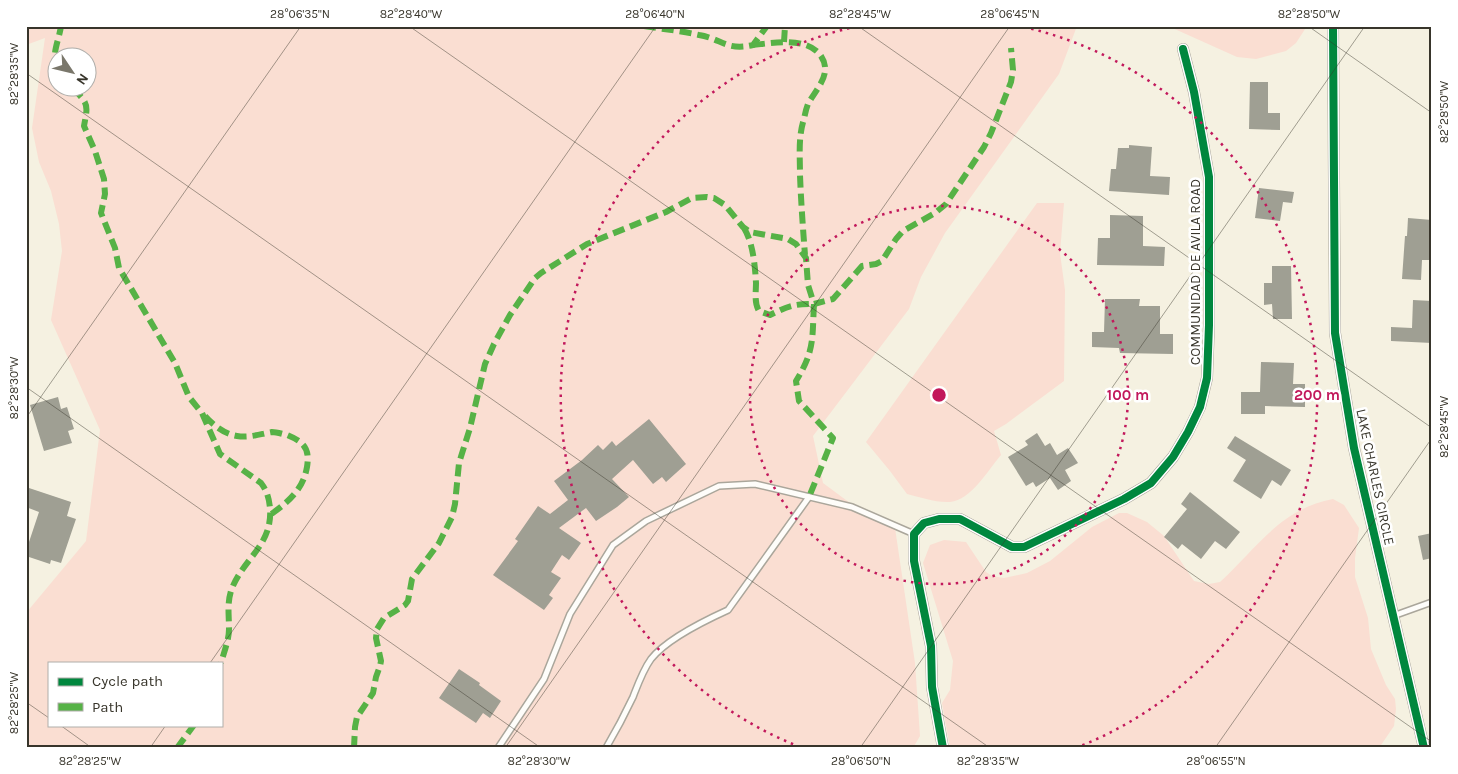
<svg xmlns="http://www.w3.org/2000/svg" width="1458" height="774" font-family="Karla,sans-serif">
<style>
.green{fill:#faded2;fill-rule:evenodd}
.building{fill:#9f9f93}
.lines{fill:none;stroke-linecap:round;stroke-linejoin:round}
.lane-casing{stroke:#aaa69b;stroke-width:8}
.street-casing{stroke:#aaa69b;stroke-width:12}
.lane{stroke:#fefdfa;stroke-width:5}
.street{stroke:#fefdfa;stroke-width:10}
.quiet{stroke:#56b246;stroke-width:6;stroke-dasharray:12 6;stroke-linecap:butt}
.cycleway-casing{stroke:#fff;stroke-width:11}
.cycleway{stroke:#00873e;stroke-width:8}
.ticks{fill:none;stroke:#38352b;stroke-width:1;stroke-opacity:0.45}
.ring{fill:none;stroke:#c2185b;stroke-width:2.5;stroke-dasharray:2.5 5}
.labels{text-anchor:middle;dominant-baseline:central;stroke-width:5;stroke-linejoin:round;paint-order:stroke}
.street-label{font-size:14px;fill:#38352b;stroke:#fff}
.centre{fill:#c2185b;stroke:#fff;stroke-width:2.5}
.ring-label{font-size:15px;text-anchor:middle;font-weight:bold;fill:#c2185b;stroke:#fff;stroke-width:5;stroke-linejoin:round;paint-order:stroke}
.neatline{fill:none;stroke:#38352b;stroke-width:2}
.ticks-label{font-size:12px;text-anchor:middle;fill:#38352b}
</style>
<rect width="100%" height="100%" fill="#f5f1e1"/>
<g class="green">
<path d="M26 26H1077L1059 74 945 233 921 277 909 309 813 436 823 483 850 503 895 528 915 663 920 736 913 748H26V613L86 541 100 430 51 320 62 251 59 224 51 191 39 162 32 128 45 38 26 45ZM58 58H88V88H58ZM49 663H221V725H49Z"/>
<polygon points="1168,26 1307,26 1296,43 1286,51 1256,59 1237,57"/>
<path d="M1037 203H1064L1060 253 1065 290 1064 381 1006 424 994 431 1001 455C988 470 971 500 950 502 936 503 920 497 907 494L890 471 866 442Z"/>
<path d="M1333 499 1344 505 1359 528 1355 558V577L1368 618 1371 649 1386 685 1395 699 1396 709 1394 726 1379 748H950L942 703 950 690 953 661 923 563 930 545 944 540 966 542 986 572 992 576 1004 578 1027 573 1050 561 1092 527 1119 513H1127L1147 522 1164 536 1194 581 1209 584 1220 582C1257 548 1280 509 1333 499Z"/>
</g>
<g class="building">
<polygon points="1250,82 1268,82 1268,113 1280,113 1280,130 1249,129"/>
<polygon points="1129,145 1152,147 1150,176 1170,177 1169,195 1109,191 1111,169 1116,169 1118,148 1129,148"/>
<polygon points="1259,188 1294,192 1292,203 1283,202 1280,221 1255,218"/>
<polygon points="1110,215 1143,216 1143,246 1165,247 1164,266 1097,265 1098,238 1110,238"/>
<polygon points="1408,218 1432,220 1432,260 1422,260 1421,280 1402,279 1405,236 1407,236"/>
<polygon points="1272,266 1291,266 1292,319 1273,319 1272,304 1264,305 1264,283 1272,283"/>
<polygon points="1105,299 1140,299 1139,306 1160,306 1160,334 1173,334 1173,354 1120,353 1119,348 1092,347 1092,332 1104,332"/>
<polygon points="1413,300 1432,301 1432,343 1391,341 1391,327 1412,328"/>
<polygon points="1261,362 1294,363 1293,384 1305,384 1305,407 1265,406 1265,414 1241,414 1241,392 1260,392"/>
<polygon points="58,397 61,409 67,407 74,429 68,431 72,443 44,451 30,405"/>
<polygon points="649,419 686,464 666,482 662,477 653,484 633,460 612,479 629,497 617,507 596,521 586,508 559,528 581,543 569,560 562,555 551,572 561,578 549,595 553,598 544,610 493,575 518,541 515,539 538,506 550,514 568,500 554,481 582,460 598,445 603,450 612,441 616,446"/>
<polygon points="1037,433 1045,446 1050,443 1057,455 1068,448 1078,463 1065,470 1071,481 1058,490 1050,478 1036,487 1033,482 1026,486 1008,457 1028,445 1025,441"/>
<polygon points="1235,436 1291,470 1281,486 1272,480 1261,499 1233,481 1246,460 1227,448"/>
<polygon points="26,487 71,502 67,516 76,519 61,563 51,560 50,564 26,556 26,551 39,512 26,507"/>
<polygon points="1190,492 1240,532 1226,549 1215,541 1201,559 1182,544 1178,549 1164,537 1187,509 1181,504"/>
<polygon points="1432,533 1432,558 1423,560 1418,536"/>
<polygon points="459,669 480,683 479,685 501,701 490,718 483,713 476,723 439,698"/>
</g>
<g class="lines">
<defs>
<g id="lane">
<polyline points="1393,616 1432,602"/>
<polyline points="498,748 544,679 570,614 613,545 646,521 719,486 755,484 852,507 914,534"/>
<path d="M606 748C616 731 625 714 633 697 638 684 643 670 651 659 666 640 706 620 728 610L809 497"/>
</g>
<g id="street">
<polyline points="1333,26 1335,333 1354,448 1424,748"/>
<polyline points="943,748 932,687 931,646 914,561 914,534 924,523 939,519 960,519 1012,547 1024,547 1124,499 1151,483 1173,457 1188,432 1200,407 1207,378 1209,325 1209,177 1194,92 1183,49"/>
</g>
</defs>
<use href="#lane" class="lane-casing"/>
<use href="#street" class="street-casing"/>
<use href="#lane" class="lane"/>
<use href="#street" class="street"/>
<g class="quiet">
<path d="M644 26C663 29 681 31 699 35 722 39 726 51 753 45L767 26"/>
<polyline points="784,42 785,26"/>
<path d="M753 45C773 43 807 36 821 56 833 74 816 89 808 104 806 109 805 114 804 119 798 137 800 156 800 175 801 202 803 229 805 255"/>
<path d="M58 70C50 56 59 41 61 26"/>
<path d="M73 88C89 105 88 104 84 126L95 151 104 179 105 194 101 213 115 248 119 268 175 363 189 397 202 413 220 454 261 483C267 491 269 498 270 508 273 546 242 559 231 591 227 604 229 615 229 629 229 640 224 652 221 663"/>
<path d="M744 228C753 243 755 265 756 283 756 292 754 303 759 311L770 315C789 306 792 304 814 304 812 339 815 350 796 381L799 401 833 438 809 497"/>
<path d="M205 416C213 425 224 434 237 436 250 438 260 434 272 432 277 432 282 434 287 435 304 442 310 448 307 467 303 490 288 502 270 515"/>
<polyline points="177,748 194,725"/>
<polyline points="354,748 355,727 357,717 373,693 376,677 380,666 381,661 376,638 377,629 384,618 405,605 408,601 412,579 439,543 452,517 455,504 459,463 470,428 485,364 494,344 510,315 535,278 541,273 587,244 666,212 692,198 707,197 714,198 725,205 743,227 750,232 788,239 796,244 806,258 808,285 814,304 833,299 862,266 876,264 882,261 896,239 903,231 935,213 946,204 984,147 991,133 1011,82 1013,70 1011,48"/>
</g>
<defs>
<g id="cycleway">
<polyline points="1333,26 1335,333 1354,448 1424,748"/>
<polyline points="943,748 932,687 931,646 914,561 914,534 924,523 939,519 960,519 1012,547 1024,547 1124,499 1151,483 1173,457 1188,432 1200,407 1207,378 1209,325 1209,177 1194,92 1183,49"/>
</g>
</defs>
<use href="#cycleway" class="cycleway-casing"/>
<use href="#cycleway" class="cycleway"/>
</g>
<path class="ticks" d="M409 26 1432 742M858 26 1432 428M1308 26 1432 113M26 73 990 748M26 387 541 748M26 418 301 26M210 663 656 26M26 702 49 718M60 725 92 748M150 748 166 725M505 748 1010 26M860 748 1365 26M1215 748 1432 438"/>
<g class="ring">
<circle cx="939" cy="395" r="189"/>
<path d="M800 747A378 378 0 0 1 854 27M1024 27A378 378 0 0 1 1078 747"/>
</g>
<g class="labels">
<g class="street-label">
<text transform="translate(1195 272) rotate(-90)">COMMUNIDAD DE AVILA ROAD</text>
<text transform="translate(1375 477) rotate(78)">LAKE CHARLES CIRCLE</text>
</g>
</g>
<circle cx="939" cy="395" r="8" class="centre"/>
<g class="ring-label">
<text x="1128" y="400">100 m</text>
<text x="1317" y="400">200 m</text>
</g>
<rect width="1458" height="774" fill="none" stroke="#ffffff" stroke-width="55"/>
<rect x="48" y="662" width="175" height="65" fill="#ffffff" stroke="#afaeaa"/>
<rect x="58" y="678" width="25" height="8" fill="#00873e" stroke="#afaeaa"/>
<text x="92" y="686" font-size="15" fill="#38352b">Cycle path</text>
<rect x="58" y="703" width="25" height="8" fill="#56b246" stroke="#afaeaa"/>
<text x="92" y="712" font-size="15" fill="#38352b">Path</text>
<g transform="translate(72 72) rotate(125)"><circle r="24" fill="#ffffff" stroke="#afaeaa"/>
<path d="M0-4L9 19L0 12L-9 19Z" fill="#7a776b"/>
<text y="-8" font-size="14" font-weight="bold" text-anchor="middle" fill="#38352b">N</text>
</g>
<rect x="28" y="28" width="1402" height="718" class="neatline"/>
<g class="ticks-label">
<text x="300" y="18">28°06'35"N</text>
<text x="411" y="18">82°28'40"W</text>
<text x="655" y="18">28°06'40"N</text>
<text x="860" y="18">82°28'45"W</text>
<text x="1010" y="18">28°06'45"N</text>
<text x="1309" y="18">82°28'50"W</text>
<text transform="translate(14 74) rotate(-90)" y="4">82°28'35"W</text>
<text transform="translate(1444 112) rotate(-90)" y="4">82°28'50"W</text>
<text transform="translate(14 388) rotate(-90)" y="4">82°28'30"W</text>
<text transform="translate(1444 427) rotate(-90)" y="4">82°28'45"W</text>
<text transform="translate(14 703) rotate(-90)" y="4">82°28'25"W</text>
<text x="90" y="765">82°28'25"W</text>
<text x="539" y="765">82°28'30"W</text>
<text x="861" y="765">28°06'50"N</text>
<text x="988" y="765">82°28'35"W</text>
<text x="1216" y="765">28°06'55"N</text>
</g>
</svg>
